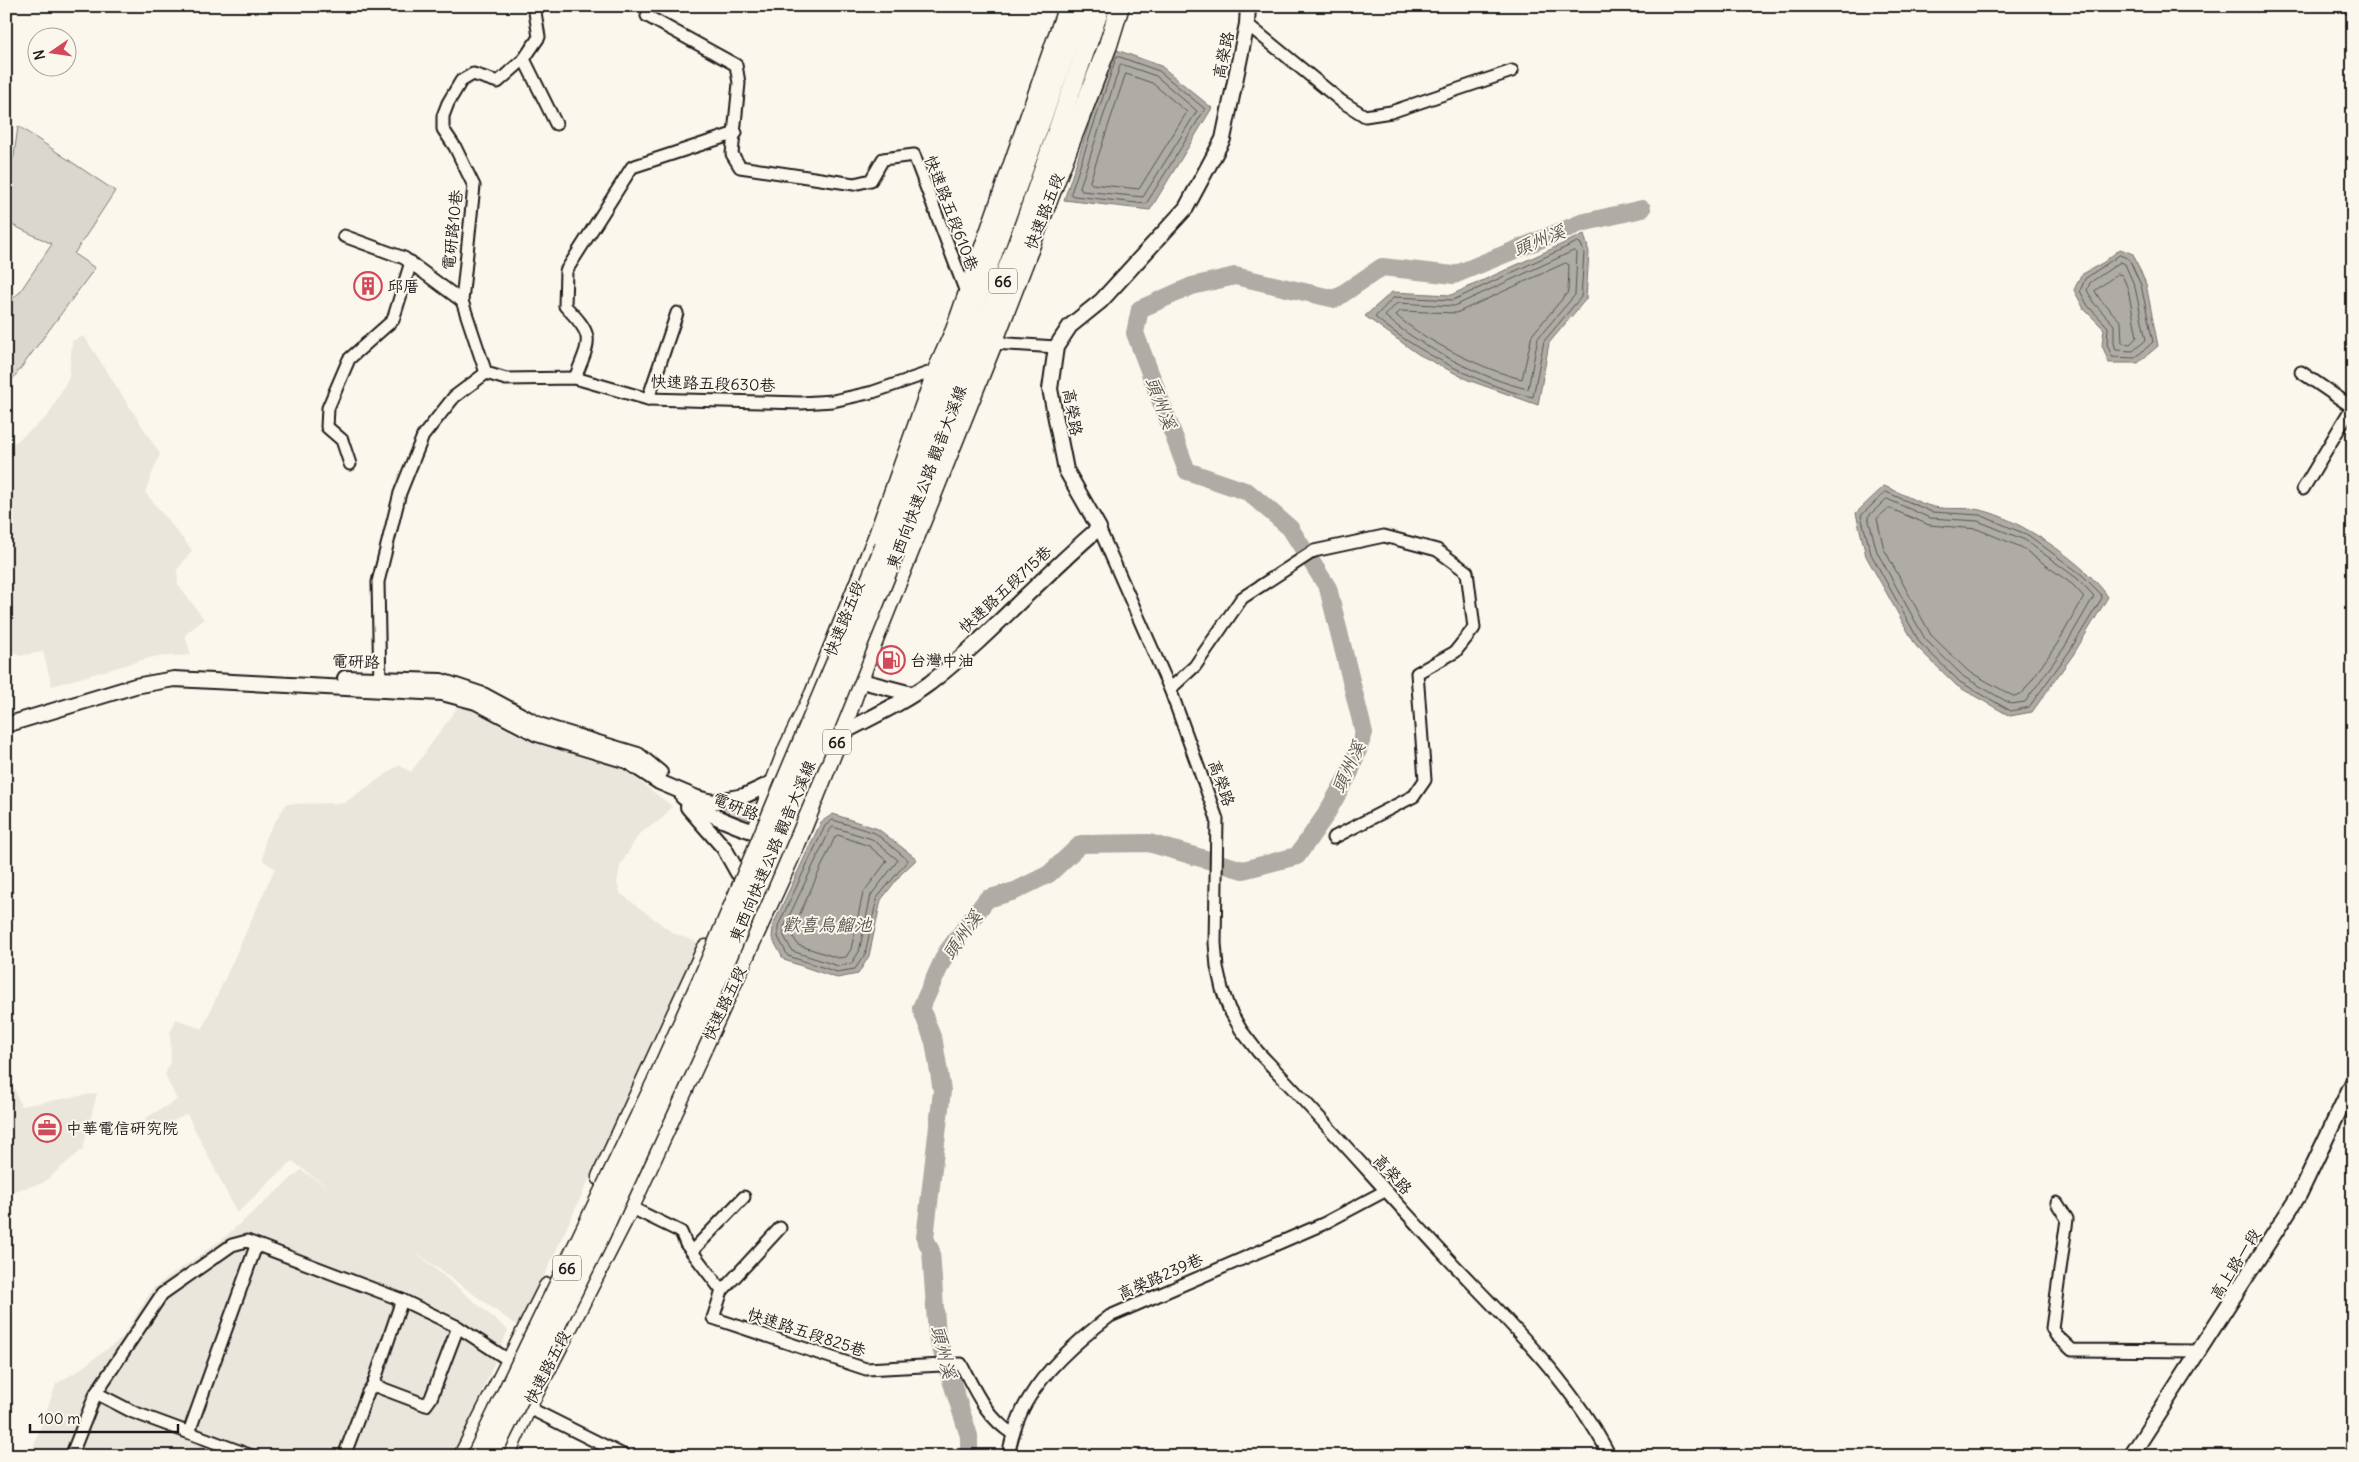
<svg xmlns="http://www.w3.org/2000/svg" width="2359" height="1462" font-family="Delius,'LXGW WenKai TC',sans-serif">
<style>
.built{fill:#eae6dc}
.green{fill:#dad7ce;stroke:#7b7a75}
.water{fill:#afaca5;stroke:#74726e}
.lines{fill:none;stroke-linecap:round;stroke-linejoin:round}
.shore{stroke:#575653;stroke-width:1}
.river{stroke:#afaca5;stroke-width:18}
.minor-casing{stroke:#1c1c1c;stroke-width:15}
.tertiary-casing{stroke:#1c1c1c;stroke-width:18}
.primary-casing{stroke:#1c1c1c;stroke-width:21}
.trunk-casing{stroke:#1c1c1c;stroke-width:21}
.minor{stroke:#fbf7ec;stroke-width:11}
.tertiary{stroke:#fbf7ec;stroke-width:14}
.primary{stroke:#fbf7ec;stroke-width:18}
.trunk{stroke:#fbf7ec;stroke-width:18}
.trunk-bridge-casing{stroke:#1c1c1c;stroke-width:21;stroke-linecap:butt}
.trunk-bridge{stroke:#fbf7ec;stroke-width:18}
.labels{text-anchor:middle;dominant-baseline:central;stroke-width:4;stroke-linejoin:round;paint-order:stroke}
.shield{fill:#fbf7ec;stroke:#5f5e5a;stroke-width:1}
.shield-label{font-size:15px;font-weight:bold;fill:#1c1c1c}
.street-label{font-size:16px;fill:#1c1c1c;stroke:#fbf7ec}
.poi-label{font-size:16px;fill:#1c1c1c;stroke:#fbf7ec;text-anchor:start}
.water-label{font-size:18px;font-style:italic;fill:#575653;stroke:#fbf7ec}
</style>
<rect width="100%" height="100%" fill="#fbf7ec"/>
<filter id="ink" filterUnits="userSpaceOnUse"><feTurbulence type="fractalNoise" baseFrequency=".02" numOctaves="2"/><feDisplacementMap in="SourceGraphic" scale="10" xChannelSelector="R" yChannelSelector="G"/><feConvolveMatrix kernelMatrix="1 2 1 2 8 2 1 2 1" color-interpolation-filters="sRGB"/></filter>
<g filter="url(#ink)">
<g class="built">
<polygon points="84,336 160,454 145,492 192,550 177,570 178,585 204,619 185,635 191,655 153,657 52,686 43,652 20,656 6,645 6,446 17,441 48,416 69,377 72,341"/>
<polygon points="460,704 519,736 560,750 618,765 672,806 662,819 639,834 620,866 617,884 621,894 673,933 699,943 520,1328 414,1251 508,1330 455,1456 30,1456 56,1384 76,1372 122,1338 153,1288 221,1240 301,1170 330,1189 292,1161 237,1213 187,1114 151,1132 145,1118 177,1100 165,1075 171,1060 170,1033 176,1019 202,1029 275,868 263,861 265,838 286,804 344,803 399,765 411,772"/>
<polygon points="6,1068 21,1106 97,1093 83,1149 43,1183 6,1193"/>
</g>
<g class="green">
<polygon points="18,126 115,191 74,254 95,268 6,388 6,304 19,293 52,244 6,222 6,174 14,156"/>
<polygon points="758,798 751,820 703,806 741,804"/>
</g>
<g class="water">
<polygon points="1114,49 1161,66 1212,108 1150,210 1064,200"/>
<polygon points="1584,234 1589,252 1586,299 1549,343 1538,405 1468,380 1418,354 1365,316 1392,292 1451,295"/>
<polygon points="2120,249 2133,254 2146,284 2158,346 2138,363 2109,363 2102,345 2104,329 2084,309 2074,290 2081,275 2104,262"/>
<path d="M1884 486C1900 492 1917 503 1934 507 1949 510 1965 507 1980 510 2017 517 2088 565 2108 597L2073 655 2032 712 2010 716 1957 686 1916 646 1866 556 1856 513Z"/>
<polygon points="833,814 878,829 917,859 901,874 881,900 869,956 858,974 837,978 784,960 772,938 773,925 821,822"/>
</g>
<g class="lines">
<g class="shore">
<polygon points="1117,56 1159,71 1205,109 1146,204 1074,196 1071,194"/>
<polygon points="1121,64 1156,76 1197,111 1143,197 1082,191 1080,188"/>
<polygon points="1126,74 1152,83 1187,112 1139,189 1092,184 1090,182"/>
<path d="M1578 242 1581 244 1584 253 1581 297 1544 341 1533 397C1485 388 1411 348 1375 317L1394 297 1453 300Z"/>
<path d="M1574 251 1577 253 1575 295 1538 338 1528 389C1484 380 1418 345 1385 316L1397 303 1454 306Z"/>
<polygon points="2120,255 2129,259 2141,285 2153,342 2135,358 2112,357 2107,344 2108,327 2088,306 2080,291 2085,279"/>
<polygon points="2121,262 2125,264 2135,287 2146,340 2133,351 2116,350 2114,343 2114,325 2093,302 2087,290 2090,283"/>
<path d="M1566 263 1569 265 1568 292 1532 335 1522 379C1486 371 1423 340 1396 315L1400 311 1456 313Z"/>
<polygon points="2118,274 2122,275 2128,289 2137,337 2130,344 2122,343 2121,322 2099,298 2095,291"/>
<polygon points="1886,492 1932,512 1980,515 2028,535 2082,575 2101,594 2102,598 2069,652 2029,707 2011,711 1960,682 1920,643 1871,554 1861,516"/>
<polygon points="1887,499 1930,518 1978,521 2025,540 2078,579 2094,596 2064,648 2025,702 2011,704 1964,677 1925,639 1877,552 1868,517"/>
<polygon points="1889,508 1929,525 1977,529 2021,547 2073,585 2084,597 2057,644 2021,695 2013,696 1968,671 1931,635 1884,549 1877,519"/>
<polygon points="833,820 875,833 908,860 877,898 865,954 855,969 837,972 788,956 778,937 778,926 825,826"/>
<polygon points="833,827 872,839 898,860 871,895 859,952 851,964 838,966 792,951 784,936 784,927 830,830"/>
<polygon points="838,835 869,846 887,861 863,893 851,949 846,957 838,958 798,945 791,933 835,837"/>
</g>
<polyline class="river" points="969,1456 969,1436 937,1336 931,1251 925,1238 942,1091 934,1042 921,1008 946,953 987,899 1015,891 1049,874 1081,844 1149,843 1243,870 1297,856 1325,816 1350,772 1364,733 1328,588 1290,528 1248,492 1187,471 1135,333 1140,309 1192,286 1235,276 1335,299 1382,267 1454,275 1581,223 1642,209"/>
<defs>
<g id="minor">
<polyline points="647,16 736,65 739,83 732,154 740,167 854,184 871,180 883,159 914,155 967,295"/>
<polyline points="1247,24 1341,101 1365,116 1391,112 1512,71"/>
<polyline points="524,59 556,124"/>
<polyline points="344,236 404,258 462,301"/>
<polyline points="993,343 1056,347"/>
<polyline points="2301,372 2352,407 2303,489"/>
<polyline points="486,373 506,379 575,378 648,399 801,403 833,401 873,392 937,370"/>
<polyline points="486,373 462,301 474,186 455,147 443,129 443,116 448,103 461,81 473,74 498,82 524,59 539,37 534,6"/>
<path d="M575 378C590 340 596 337 565 306L566 271 632 167 736 133"/>
<polyline points="648,399 677,313"/>
<polyline points="350,464 342,440 327,427 328,408 349,359 393,320 411,262"/>
<path d="M1099 528 1170 689 1217 819 1215 943 1217 967 1222 989 1229 1009 1241 1030 1258 1052C1320 1116 1379 1184 1440 1250 1501 1315 1568 1376 1610 1456"/>
<polyline points="380,688 378,582 400,493 423,436 454,397 486,373"/>
<polyline points="1170,689 1195,666 1242,598 1314,551 1384,536 1437,550 1467,572 1474,628 1455,652 1417,673 1425,780 1414,796 1333,838"/>
<polyline points="2057,1203 2067,1219 2052,1328 2056,1335 2072,1350 2200,1351"/>
<path d="M630 1207 681 1232 686 1244 722 1291 713 1318 866 1369 961 1364C975 1391 986 1417 1013 1434"/>
<polyline points="692,1251 744,1197"/>
<polyline points="722,1291 780,1228"/>
<polyline points="373,1385 426,1405 431,1398 458,1327"/>
<polyline points="96,1393 133,1412 252,1456"/>
<polyline points="527,1407 625,1456"/>
<polyline points="189,1432 256,1246"/>
<polyline points="71,1456 96,1393 162,1294 232,1245 247,1241 402,1300 458,1327 510,1361"/>
<polyline points="344,1456 368,1392 373,1385 402,1300"/>
<path d="M1008 1456C1012 1436 1018 1415 1029 1398 1048 1366 1081 1338 1110 1316L1323 1224 1385 1191"/>
</g>
<g id="tertiary">
<polyline points="2351,6 2353,9"/>
<polyline points="345,678 441,681 483,695 539,725 638,755 660,773"/>
<polyline points="850,678 912,694"/>
<polyline points="6,725 135,686 174,679 442,693 476,702 537,734 627,761 659,782 697,798 712,802 744,796 774,782"/>
<path d="M840 734C870 718 903 703 930 683 990 636 1041 577 1099 528L1066 470 1050 389 1056 347 1070 326 1101 301 1186 208 1223 139 1247 24 1248 6"/>
<path d="M683 797C716 822 756 833 796 844"/>
<polyline points="688,807 724,848 738,873"/>
<polyline points="2131,1456 2299,1195 2353,1082"/>
</g>
<g id="primary">
<polyline points="759,824 788,748 814,694 878,535 937,370 955,330 1068,6"/>
<polyline points="601,1177 706,949"/>
<polyline points="463,1456 548,1287"/>
<polyline points="505,1456 527,1407 630,1207 796,844 840,734 868,655 993,343 1108,45 1120,6"/>
</g>
<g id="trunk">
<polyline points="1029,250 1036,222"/>
<polyline points="884,547 910,481 1083,6"/>
<polyline points="895,553 1020,236 1101,6"/>
</g>
</defs>
<use href="#minor" class="minor-casing"/>
<use href="#tertiary" class="tertiary-casing"/>
<use href="#primary" class="primary-casing"/>
<use href="#trunk" class="trunk-casing"/>
<use href="#minor" class="minor"/>
<use href="#tertiary" class="tertiary"/>
<use href="#primary" class="primary"/>
<use href="#trunk" class="trunk"/>
<defs>
<g id="trunk-bridge">
<polyline points="476,1456 657,1080 706,970 884,547"/>
<polyline points="491,1456 596,1245 719,977 818,744 895,553"/>
</g>
</defs>
<use href="#trunk-bridge" class="trunk-bridge-casing"/>
<use href="#trunk-bridge" class="trunk-bridge"/>
</g>
</g>
<defs>
<symbol id="building-ring" viewBox="-11 -11 22 22"><circle r="9.5" fill="#fbf7ec" stroke="#d1495b" stroke-width="1.5"/><path d="M-4-6H4V6H1V3H-1V6H-4ZM-2.5-4.3h1.7v1.8h-1.7ZM.8-4.3h1.7v1.8H.8ZM-2.5-1h1.7V.8h-1.7ZM.8-1h1.7V.8H.8Z" fill="#d1495b"/></symbol>
<symbol id="fuel-ring" viewBox="-11 -11 22 22"><circle r="9.5" fill="#fbf7ec" stroke="#d1495b" stroke-width="1.5"/><path d="M-5.5-6h7V0h2V4h1.3V-2.5L3-4.5l.8-.8L6-3V5H2.5V1h-1V6h-7ZM-4.2-4.7v3.2H.2V-4.7Z" fill="#d1495b"/></symbol>
<symbol id="office-ring" viewBox="-11 -11 22 22"><circle r="9.5" fill="#fbf7ec" stroke="#d1495b" stroke-width="1.5"/><path d="M-6-3h4V-5.5h4V-3h4V5H-6ZM-1-4.5V-3h2v-1.5ZM-6 0V1H6V0Z" fill="#d1495b"/></symbol>
</defs>
<g fill-rule="evenodd">
<use href="#building-ring" x="352" y="270" width="32" height="32"/>
<use href="#fuel-ring" x="875" y="644" width="32" height="32"/>
<use href="#office-ring" x="31" y="1112" width="32" height="32"/>
</g>
<g class="labels">
<g class="shield">
<rect x="989" y="268.5" width="28" height="25" rx="4"/>
<rect x="823" y="729.5" width="28" height="25" rx="4"/>
<rect x="553" y="1255.5" width="28" height="25" rx="4"/>
</g>
<g class="shield-label">
<text x="1003" y="281">66</text>
<text x="837" y="742">66</text>
<text x="567" y="1268">66</text>
</g>
<g class="street-label">
<text transform="translate(1223 55) rotate(-78)">高榮路</text>
<text transform="translate(1044 211) rotate(-69)">快速路五段</text>
<text transform="translate(952 213) rotate(69)">快速路五段610巷</text>
<text transform="translate(452 230) rotate(-84)">電研路10巷</text>
<text transform="translate(713 383) rotate(2)">快速路五段630巷</text>
<text transform="translate(1073 412) rotate(80)">高榮路</text>
<text transform="translate(926 477) rotate(-69)">東西向快速公路 觀音大溪線</text>
<text transform="translate(1005 589) rotate(-43)">快速路五段715巷</text>
<text transform="translate(844 618) rotate(-68)">快速路五段</text>
<text transform="translate(356 661) rotate(2)">電研路</text>
<text transform="translate(1222 783) rotate(70)">高榮路</text>
<text transform="translate(736 806) rotate(22)">電研路</text>
<text transform="translate(772 851) rotate(-67)">東西向快速公路 觀音大溪線</text>
<text transform="translate(724 1003) rotate(-65)">快速路五段</text>
<text transform="translate(1393 1174) rotate(47)">高榮路</text>
<text transform="translate(2235 1264) rotate(-58)">高上路一段</text>
<text transform="translate(1160 1276) rotate(-24)">高榮路239巷</text>
<text transform="translate(807 1332) rotate(18)">快速路五段825巷</text>
<text transform="translate(547 1367) rotate(-63)">快速路五段</text>
</g>
<g class="poi-label">
<text x="387" y="286">邱厝</text>
<text x="910" y="660">台灣中油</text>
<text x="66" y="1128">中華電信研究院</text>
</g>
<g class="water-label">
<text transform="translate(1539 240) rotate(-22)">頭州溪</text>
<text transform="translate(1161 403) rotate(69)">頭州溪</text>
<text transform="translate(1348 767) rotate(-65)">頭州溪</text>
<text x="827" y="924">歡喜烏鰡池</text>
<text transform="translate(962 935) rotate(-55)">頭州溪</text>
<text transform="translate(944 1352) rotate(76)">頭州溪</text>
</g>
</g>
<rect width="2359" height="1462" fill="none" stroke="#fbf7ec" stroke-width="25"/>
<rect x="12" y="12" width="2334" height="1437" fill="none" stroke="#1c1c1c" stroke-width="2" filter="url(#ink)"/>
<g transform="translate(52 52) rotate(257)"><circle r="24" fill="#fbf7ec" stroke="#a29f99"/>
<path d="M0-4L9 19L0 12L-9 19Z" fill="#d1495b"/>
<text y="-8" font-size="14" font-weight="bold" text-anchor="middle" fill="#1c1c1c">N</text>
</g>
<path d="M30 1424v8h148v-8" fill="none" stroke="#1c1c1c" stroke-width="2.5"/>
<text x="38" y="1424" font-size="15" fill="#1c1c1c" stroke="#fbf7ec" stroke-width="4" paint-order="stroke">100 m</text>
</svg>
